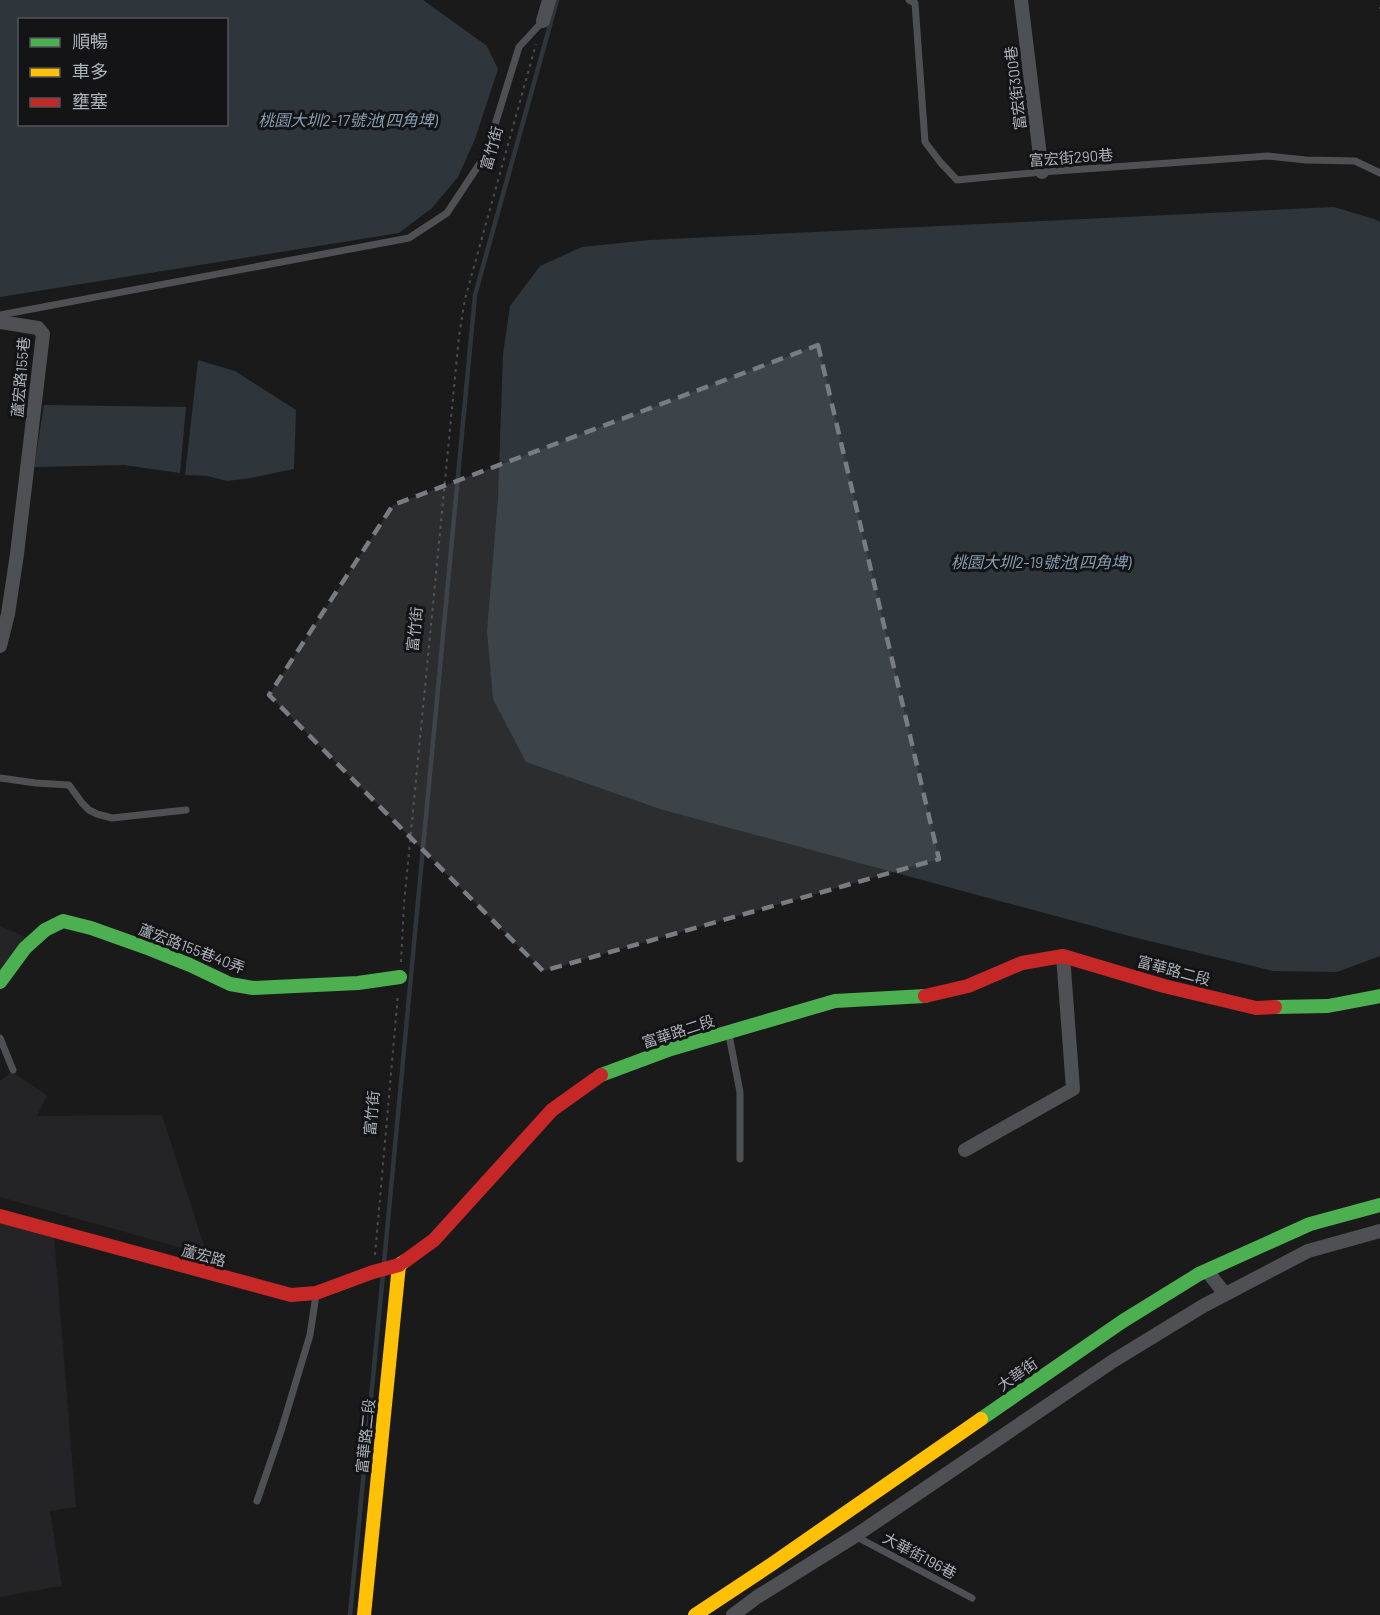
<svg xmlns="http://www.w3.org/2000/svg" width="1380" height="1615" font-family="Barlow,'Noto Sans TC',sans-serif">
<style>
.built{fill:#242426}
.water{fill:#2e363c;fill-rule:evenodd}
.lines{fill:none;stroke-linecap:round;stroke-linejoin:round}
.stream{stroke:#2e363c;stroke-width:4.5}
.path{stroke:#4a4c4e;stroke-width:2;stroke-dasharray:3 4.5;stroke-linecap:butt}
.lane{stroke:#4e5053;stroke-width:7}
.street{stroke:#4e5053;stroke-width:14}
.fast{stroke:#4caf50;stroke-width:14}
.slow{stroke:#ffc107;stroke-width:14}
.jam{stroke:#c62828;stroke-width:14}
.marked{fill:#797c82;fill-opacity:0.2;stroke:#797c82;stroke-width:4.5;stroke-dasharray:12 8;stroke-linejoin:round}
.labels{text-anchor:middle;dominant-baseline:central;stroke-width:6;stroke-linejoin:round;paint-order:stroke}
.street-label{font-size:15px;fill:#acb1ba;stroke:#141416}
.water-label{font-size:16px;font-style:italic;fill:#869fb3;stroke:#141416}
</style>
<rect width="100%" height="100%" fill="#1a1a1a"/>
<g class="built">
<polygon points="0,926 25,937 0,971"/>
<polygon points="12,1072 47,1095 37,1116 162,1115 207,1255 0,1197 0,1081"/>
<polygon points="0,1222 54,1236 76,1507 50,1511 62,1586 0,1597"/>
</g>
<g class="water">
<path d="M0 0H423L487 46 498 69 475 139 458 177 432 208 399 233 0 297ZM20 20H226V124H20Z"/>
<polygon points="1334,207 1374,219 1380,222 1380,956 1337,972 1273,971 1133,937 660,809 526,762 493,699 487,631 498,498 503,354 510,306 540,266 582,247 650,240"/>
<polygon points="198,360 235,371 296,410 294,469 251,478 227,481 207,476 185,475"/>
<polygon points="44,405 186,407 180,473 124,465 34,467"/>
</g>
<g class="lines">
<g class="stream">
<polyline points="384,1263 475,295 557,0"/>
<polyline points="350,1615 383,1274"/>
</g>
<g class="path">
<polyline points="1380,7 1380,9"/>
<polyline points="401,962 404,904 459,336 465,299 536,44"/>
<polyline points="375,1255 398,994"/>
</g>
<g class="lane">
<polyline points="909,0 915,3 925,142 941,163 957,180 1042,172 1268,156 1306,160 1355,161 1380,173"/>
<polyline points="0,315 409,238 447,213 486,154 519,47 543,21"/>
<polyline points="0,778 36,783 69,785 82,803 89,810 97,814 112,818 186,810"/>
<polyline points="729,1035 740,1092 740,1159"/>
<polyline points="0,1038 13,1070"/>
<polyline points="257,1501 281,1431 310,1335 316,1295"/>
<polyline points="855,1536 972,1598"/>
</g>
<g class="street">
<polyline points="1021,0 1042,172"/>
<polyline points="543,21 549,0"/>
<polyline points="0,322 38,328 43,334 17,554 8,614 0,646"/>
<polyline points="965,1150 1073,1089 1063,956"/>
<polyline points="1207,1271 1225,1294"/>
<polyline points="733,1615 757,1597 855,1536 1113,1361 1203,1306 1308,1251 1380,1231"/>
</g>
<g class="fast">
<polyline points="0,982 25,948 45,930 63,921 91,928 150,949 190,965 230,984 253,988 358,983 400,977"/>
<polyline points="1275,1007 1328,1006 1380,996"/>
<polyline points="601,1075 671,1049 835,1001 925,996"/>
<polyline points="981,1419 1123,1321 1199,1274 1310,1224 1380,1205"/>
</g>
<g class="slow">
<polyline points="364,1615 399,1265 405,1261"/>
<polyline points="695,1615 772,1564 981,1419"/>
</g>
<g class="jam">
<polyline points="925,996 968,986 1022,963 1063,956 1164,986 1256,1008 1275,1007"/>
<polyline points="0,1216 291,1295 316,1293 373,1272 399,1265"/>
<polyline points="405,1261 434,1240 552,1110 601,1075"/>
</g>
</g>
<path class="marked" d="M818 345 939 859 543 971 269 695 393 505Z"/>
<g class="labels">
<g class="street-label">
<text transform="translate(1015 88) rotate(-97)">富宏街300巷</text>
<text transform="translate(491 148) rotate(-74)">富竹街</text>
<text transform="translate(1071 157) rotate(-4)">富宏街290巷</text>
<text transform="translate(20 377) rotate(-85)">蘆宏路155巷</text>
<text transform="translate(414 629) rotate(-84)">富竹街</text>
<text transform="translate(192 948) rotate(21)">蘆宏路155巷40弄</text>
<text transform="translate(1174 970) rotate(15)">富華路二段</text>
<text transform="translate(678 1031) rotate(-18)">富華路二段</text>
<text transform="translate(371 1113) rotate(-85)">富竹街</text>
<text transform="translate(204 1255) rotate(15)">蘆宏路</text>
<text transform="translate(1017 1374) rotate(-35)">大華街</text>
<text transform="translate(365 1436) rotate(-84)">富華路二段</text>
<text transform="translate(920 1555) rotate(28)">大華街196巷</text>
</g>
<g class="water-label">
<text x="348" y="119">桃園大圳2-17號池(四角埤)</text>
<text x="1041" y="561">桃園大圳2-19號池(四角埤)</text>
</g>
</g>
<rect x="18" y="18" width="210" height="108" fill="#141416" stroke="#515358" stroke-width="1.5"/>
<rect x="30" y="38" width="30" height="9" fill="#4caf50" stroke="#515358" stroke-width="1.5"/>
<text x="72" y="48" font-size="18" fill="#acb1ba">順暢</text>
<rect x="30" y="68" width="30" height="9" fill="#ffc107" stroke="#515358" stroke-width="1.5"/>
<text x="72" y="78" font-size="18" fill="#acb1ba">車多</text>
<rect x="30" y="98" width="30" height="9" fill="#c62828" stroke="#515358" stroke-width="1.5"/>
<text x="72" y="108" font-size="18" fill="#acb1ba">壅塞</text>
</svg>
